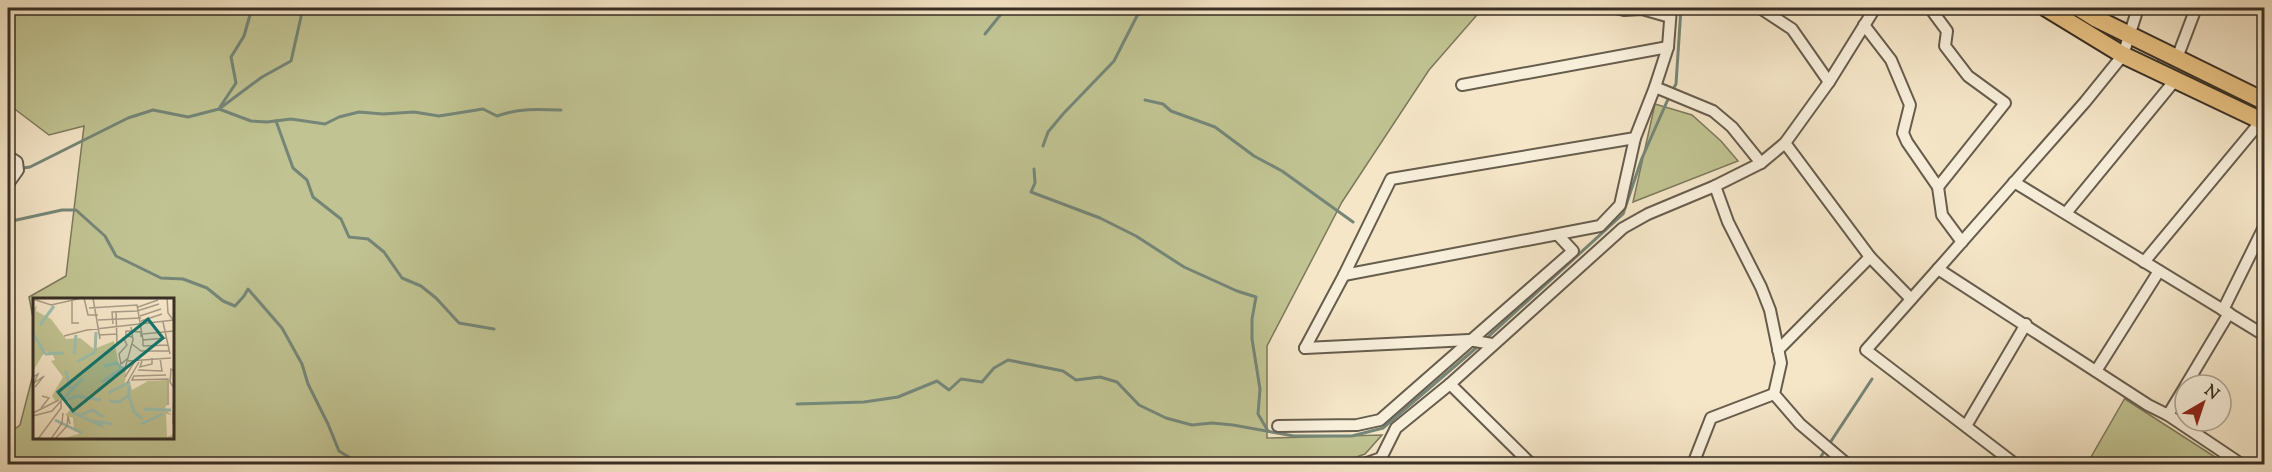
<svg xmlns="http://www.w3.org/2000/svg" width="2272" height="472" font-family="'Sorts Mill Goudy',serif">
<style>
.green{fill:#c1c392;stroke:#7c795c;stroke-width:1.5}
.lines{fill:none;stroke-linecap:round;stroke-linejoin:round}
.stream{stroke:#758678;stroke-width:3}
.minor-casing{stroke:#675d4e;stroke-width:14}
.primary-casing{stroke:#382f25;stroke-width:20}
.minor{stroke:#f8efdb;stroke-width:10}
.primary{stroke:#eac384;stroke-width:16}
.inset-river{fill:none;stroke:#9dc0af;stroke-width:3}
.inset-road{fill:none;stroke:#a99d87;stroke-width:1.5}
.view{fill:#0f766e;fill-opacity:0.15;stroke:#0f766e;stroke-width:3}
.inset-edge{fill:none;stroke:#382f25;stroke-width:3}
</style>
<rect width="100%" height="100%" fill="#f5e6c8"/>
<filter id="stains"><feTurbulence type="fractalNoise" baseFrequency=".00333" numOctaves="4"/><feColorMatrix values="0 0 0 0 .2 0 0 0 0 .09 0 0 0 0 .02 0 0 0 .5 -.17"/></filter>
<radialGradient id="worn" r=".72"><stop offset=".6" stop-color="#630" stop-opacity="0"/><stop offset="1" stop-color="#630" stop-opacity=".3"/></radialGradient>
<g class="green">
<polygon points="8,8 1483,8 1429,70 1342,202 1267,346 1267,438 1382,435 1365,454 1337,464 8,464 8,434 20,425 34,371 34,438 172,438 172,300 34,300 34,323 29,297 66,276 84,126 49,135 8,104"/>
<polygon points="2159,57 2264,107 2264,115 2157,64"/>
<polygon points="1655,104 1692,115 1721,141 1738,161 1633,202"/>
<polygon points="2125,398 2125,399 2226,464 2087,464"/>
</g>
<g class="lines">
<g class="stream">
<polyline points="985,34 1006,8"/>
<polyline points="1672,91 1676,84 1681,8"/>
<polyline points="1145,100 1163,104 1171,111 1215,127 1254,156 1282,171 1353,222"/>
<polyline points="220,107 236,83 231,57 244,36 252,8"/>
<path d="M219 109 251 121 267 122 291 119 325 124 339 117 359 112 383 114 414 112 439 116 483 109 497 116C519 108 538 109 561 110"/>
<polyline points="276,121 293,168 307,180 313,197 341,219 349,237 368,239 384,252 402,278 421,286 436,298 459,323 494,329"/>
<polyline points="1043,146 1048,132 1063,114 1114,61 1141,8"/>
<polyline points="23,168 30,167 128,118 153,110 188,117 219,109 262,77 291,61 303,8"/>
<polyline points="1034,169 1035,183 1031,192 1100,218 1136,236 1184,267 1237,291 1256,297 1252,319 1252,339 1260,389 1258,414 1268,431"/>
<polyline points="8,220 12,221 62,210 76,210 105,236 116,256 161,278 183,279 207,288 223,301 235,306 244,296 248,289 282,328 302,364 308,384 328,424 339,451 360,464"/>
<polyline points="1489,336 1623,214 1642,158 1669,97"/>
<polyline points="797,404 864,402 898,397 937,381 949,390 961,379 982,382 994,368 1008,360 1063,371 1076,380 1100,377 1117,382 1139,405 1166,418 1192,425 1212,423 1233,425 1294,436 1352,436 1383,428 1476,348"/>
<polyline points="1816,464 1872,379"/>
</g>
<defs>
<g id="minor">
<polyline points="1616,8 1624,10 1642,9 1670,17"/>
<polyline points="1760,8 1792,29 1829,82"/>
<polyline points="1930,8 1947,31 1945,46 1968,76 2005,103 1938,187"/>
<polyline points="1864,25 1891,60 1910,105 1903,133 1907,142 1938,187 1942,215 1962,242"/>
<polyline points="2177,58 2196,8"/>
<polyline points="1462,85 1668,47"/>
<polyline points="1655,87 1713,111 1732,127 1761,163"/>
<polyline points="1785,143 1870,257 1911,299"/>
<polyline points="8,156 17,162 18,170 8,184"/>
<polyline points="2014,182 2264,335"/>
<polyline points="1715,186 1728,222 1761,287 1770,310 1781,363 1774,394 1800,424 1847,464"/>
<polyline points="2066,213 2176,79"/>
<polyline points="2144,262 2262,120"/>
<polyline points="1938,269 2085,102 2123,55 2138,8"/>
<polyline points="1344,275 1600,226 1620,205 1635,138"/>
<polyline points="2223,310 2264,227"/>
<polyline points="1305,348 1344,275 1391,179 1635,138 1655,87 1668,47 1671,8"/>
<polyline points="1305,348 1469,340 1492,344"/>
<polyline points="1778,350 1870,257"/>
<polyline points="2096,371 2159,271"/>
<polyline points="1450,384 1531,464"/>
<polyline points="2186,385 2229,313"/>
<polyline points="2168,415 2185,387"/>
<polyline points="1278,426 1357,425 1380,420 1573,251 1558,235"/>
<polyline points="1966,426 2026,324"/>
<polyline points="1364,464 1381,458 1396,428 1450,384 1623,228 1648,214 1715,186 1761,163 1785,143 1829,82 1875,8"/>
<polyline points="1693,464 1711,418 1774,394"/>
<polyline points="2015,464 1866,350 1938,269 2148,405 2168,415 2241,464"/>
</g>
<g id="primary">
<polyline points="2046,8 2123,55 2264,122"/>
<polyline points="2079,8 2095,18 2264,101"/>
</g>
</defs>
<use href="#minor" class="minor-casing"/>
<use href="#primary" class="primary-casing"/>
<use href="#minor" class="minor"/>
<use href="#primary" class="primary"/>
</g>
<g transform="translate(33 298)">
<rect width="141" height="141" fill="#f5e6c8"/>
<path d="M4 7 3 13 18 21 33 41 47 40 61 51 81 43 86 67 89 71 93 67 92 87 97 85 99 92 115 83 134 82V107L130 113 138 111 135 114 139 117 133 116 134 139 141 136V141H29L48 135 41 133 40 120 32 117 39 110 32 97 23 104 19 98 30 79 18 63 22 62 20 57 12 53 0 73V11Z" fill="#c1c392"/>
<path class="inset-river" d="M7 27 21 8M0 35 12 56M12 56 31 55M41 56 43 37M44 64 62 54 63 34M71 68 84 65 88 70M33 73 37 91M69 84 91 69M75 95 97 84M96 98 101 114 109 121M31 100 50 80M31 103 44 98 68 102M76 103 86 104 96 97V87M111 111 138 112M37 113 71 129M48 117 59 112 71 119M22 122 49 135M60 123 79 126M108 126 130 116"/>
<path class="inset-road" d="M51 0 55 17H65M60 0 67 41M134 0 135 15 141 23M0 1 18 7 49 0M39 3V25H46M105 9 125 2M56 10 104 7 110 42M83 13 84 45M107 18 128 11M65 22 108 20M108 23 129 16M130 24 137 56M80 26 79 14 104 13 126 6M110 36 141 33M66 37 84 36M31 38 54 32 141 22M90 39 94 47 86 56 88 66 95 60M100 39 93 38V33L108 34V39M99 46 108 53H137M110 48V42L133 40M110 48 135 47M95 63 138 60M109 63 107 69 119 66V60M105 72 129 73 127 60M141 73 138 71 137 84 141 90M91 74 100 42 98 29M133 77 101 78 99 82 135 81V107M0 79 5 76 1 85 11 78 2 89M92 79 102 63M94 85 106 64M8 110 16 100 9 98M0 115 26 102M0 118 19 113 28 103M140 126 141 94M5 141 28 110V101M18 141 29 125 30 115M22 141 34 128 35 118 37 126"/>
<path class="view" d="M115 21 130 40 40 113 25 94Z"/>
<rect width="141" height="141" class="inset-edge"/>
</g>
<rect width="2272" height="472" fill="none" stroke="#f5e6c8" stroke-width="30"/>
<rect x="9" y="9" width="2254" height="454" fill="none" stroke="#382f25" stroke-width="3"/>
<rect x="15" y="15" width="2242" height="442" fill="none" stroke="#382f25" stroke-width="1.5"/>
<g transform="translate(2203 403) rotate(39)"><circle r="28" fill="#f8efdb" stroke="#aba292" stroke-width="1.5"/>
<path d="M0-4.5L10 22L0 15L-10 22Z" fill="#8f2418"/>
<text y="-9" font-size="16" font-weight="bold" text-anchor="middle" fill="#382f25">N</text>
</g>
<rect width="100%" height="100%" filter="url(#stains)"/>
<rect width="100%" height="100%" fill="url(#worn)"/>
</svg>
